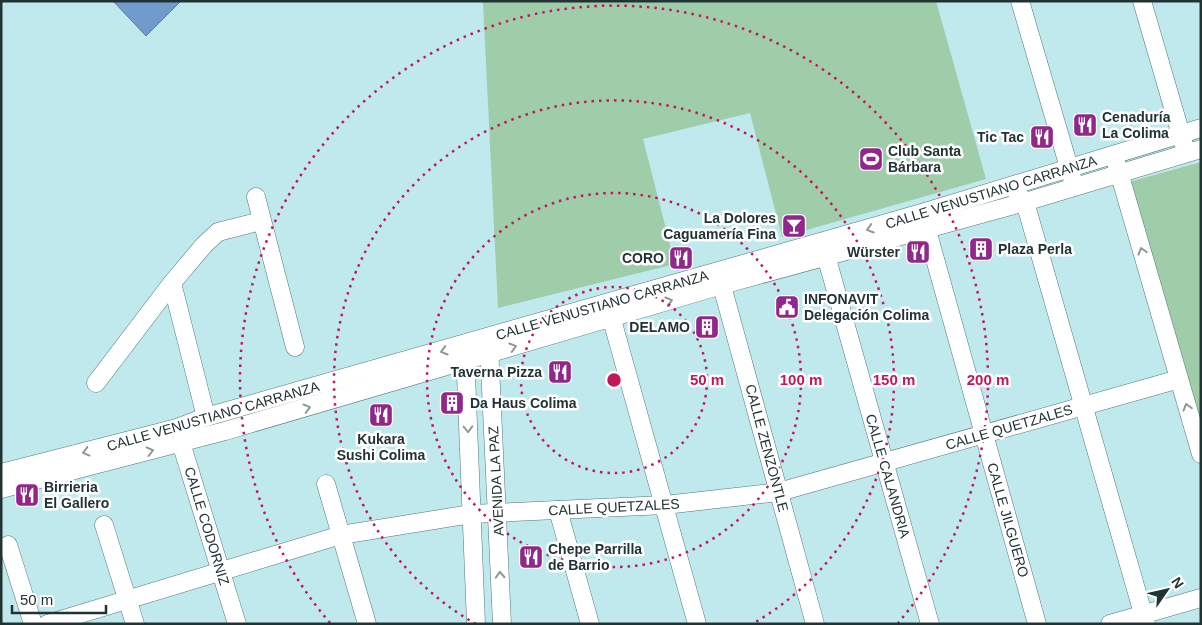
<svg xmlns="http://www.w3.org/2000/svg" width="1202" height="625" font-family="Helvetica,sans-serif">
<style>
.green{fill:#9fcdaa}
.water{fill:#729bcd;stroke:#5a7c9f}
.lines{fill:none;stroke-linecap:round;stroke-linejoin:round}
.minor-casing{stroke:#51787b;stroke-width:19}
.minor{stroke:#fff;stroke-width:18}
.oneway{stroke:#90999a}
.ring{fill:none;stroke:#c2185b;stroke-width:2.5;stroke-dasharray:2.5 5}
.labels{text-anchor:middle;dominant-baseline:central;stroke-width:5;stroke-linejoin:round;paint-order:stroke}
.poi-label{font-size:14px;font-weight:bold;fill:#223334;stroke:#fff;text-anchor:start}
.street-label{font-size:14px;fill:#223334;stroke:#fff}
.centre{fill:#c2185b;stroke:#fff;stroke-width:2.5}
.ring-label{font-size:15px;text-anchor:middle;font-weight:bold;fill:#c2185b;stroke:#fff;stroke-width:5;stroke-linejoin:round;paint-order:stroke}
</style>
<rect width="100%" height="100%" fill="#bfe9ed"/>
<g class="green">
<polygon points="936,1 986,179 782,237 750,113 643,139 675,264 498,308 483,2"/>
<polygon points="1201,162 1201,430 1129,182"/>
</g>
<polygon class="water" points="113,1 181,1 146,36"/>
<g class="lines">
<defs>
<g id="minor">
<polyline points="1020,1 1073,181"/>
<polyline points="1142,1 1184,145"/>
<polyline points="1116,162 1201,454"/>
<polyline points="1017,193 1025,202 1146,624"/>
<polyline points="256,197 295,347"/>
<polyline points="923,216 1037,624"/>
<polyline points="823,245 930,624"/>
<polyline points="719,275 815,624"/>
<polyline points="172,283 206,417"/>
<polyline points="609,309 697,624"/>
<polyline points="489,345 502,624"/>
<polyline points="465,350 476,624"/>
<polyline points="96,383 172,283 204,245 218,232 261,221"/>
<polyline points="178,433 237,624"/>
<polyline points="1,473 177,428 206,417 922,213 1201,128"/>
<polyline points="326,484 367,624"/>
<polyline points="1,489 225,431 722,285 1025,202 1201,149"/>
<polyline points="558,510 590,624"/>
<polyline points="104,525 135,624"/>
<polyline points="8,545 33,624"/>
<polyline points="47,624 341,535 471,514 665,505 779,492 1179,379"/>
<polyline points="1110,624 1201,598"/>
</g>
</defs>
<use href="#minor" class="minor-casing"/>
<use href="#minor" class="minor"/>
</g>
<defs><path id="oneway-chevron" d="M-2-3.5L2.5 0L-2 3.5" fill="none" stroke-width="1.6" stroke-linecap="round" stroke-linejoin="round" transform="scale(1.25)"/></defs>
<g class="oneway">
<use href="#oneway-chevron" transform="translate(870 229) rotate(164)"/>
<use href="#oneway-chevron" transform="translate(1142 251) rotate(-106)"/>
<use href="#oneway-chevron" transform="translate(669 301) rotate(-17)"/>
<use href="#oneway-chevron" transform="translate(513 347) rotate(-16)"/>
<use href="#oneway-chevron" transform="translate(444 351) rotate(164)"/>
<use href="#oneway-chevron" transform="translate(1187 407) rotate(-106)"/>
<use href="#oneway-chevron" transform="translate(307 408) rotate(-16)"/>
<use href="#oneway-chevron" transform="translate(468 429) rotate(88)"/>
<use href="#oneway-chevron" transform="translate(150 451) rotate(-14)"/>
<use href="#oneway-chevron" transform="translate(86 452) rotate(165)"/>
<use href="#oneway-chevron" transform="translate(500 575) rotate(-93)"/>
</g>
<g class="ring">
<circle cx="614" cy="380" r="93"/>
<circle cx="614" cy="380" r="187"/>
<path d="M476 624A280 280 0 1 1 752 624"/>
<path d="M330 623A374 374 0 1 1 898 623"/>
</g>
<defs>
<symbol id="restaurant-square" viewBox="-11 -11 22 22"><rect x="-9" y="-9" width="18" height="18" rx="4" fill="#91278b" stroke="#fff"/><path d="M-5-6h1v4h1v-4h1v4h1v-4h1v5L-1.5 .5V6h-2V.5L-5-1ZM5-6V6H3V1.5H1.5Q1.5-4 5-6Z" fill="#fff"/></symbol>
<symbol id="stadium-square" viewBox="-11 -11 22 22"><rect x="-9" y="-9" width="18" height="18" rx="4" fill="#91278b" stroke="#fff"/><path d="M0-5a6.5 5 0 1 0 0 10a6.5 5 0 1 0 0-10ZM-3.5-1.8h7v3.6h-7Z" fill="#fff"/></symbol>
<symbol id="bar-square" viewBox="-11 -11 22 22"><rect x="-9" y="-9" width="18" height="18" rx="4" fill="#91278b" stroke="#fff"/><path d="M-6-5H6L.8 .8V4.5H3.5V6h-7V4.5H-.8V.8Z" fill="#fff"/></symbol>
<symbol id="building-square" viewBox="-11 -11 22 22"><rect x="-9" y="-9" width="18" height="18" rx="4" fill="#91278b" stroke="#fff"/><path d="M-4-6H4V6H1V3H-1V6H-4ZM-2.5-4.3h1.7v1.8h-1.7ZM.8-4.3h1.7v1.8H.8ZM-2.5-1h1.7V.8h-1.7ZM.8-1h1.7V.8H.8Z" fill="#fff"/></symbol>
<symbol id="civic-square" viewBox="-11 -11 22 22"><rect x="-9" y="-9" width="18" height="18" rx="4" fill="#91278b" stroke="#fff"/><path d="M-.6-6.5H3V-4.5H.6V-3L4-1V1h2V6H-6V1h2V-1L-.6-3ZM-1.2 2.5V6h2.4V2.5Z" fill="#fff"/></symbol>
</defs>
<g fill-rule="evenodd">
<use href="#restaurant-square" x="1071" y="111" width="28" height="28"/>
<use href="#restaurant-square" x="1028" y="123" width="28" height="28"/>
<use href="#stadium-square" x="857" y="145" width="28" height="28"/>
<use href="#bar-square" x="780" y="212" width="28" height="28"/>
<use href="#building-square" x="967" y="235" width="28" height="28"/>
<use href="#restaurant-square" x="904" y="238" width="28" height="28"/>
<use href="#restaurant-square" x="667" y="244" width="28" height="28"/>
<use href="#civic-square" x="773" y="293" width="28" height="28"/>
<use href="#building-square" x="693" y="313" width="28" height="28"/>
<use href="#restaurant-square" x="546" y="358" width="28" height="28"/>
<use href="#building-square" x="438" y="389" width="28" height="28"/>
<use href="#restaurant-square" x="367" y="401" width="28" height="28"/>
<use href="#restaurant-square" x="13" y="481" width="28" height="28"/>
<use href="#restaurant-square" x="517" y="543" width="28" height="28"/>
</g>
<g class="labels">
<g class="poi-label">
<text x="1102" y="117">Cenaduría<tspan x="1102" dy="16">La Colima</tspan></text>
<text x="1024" y="137" text-anchor="end">Tic Tac</text>
<text x="888" y="151">Club Santa<tspan x="888" dy="16">Bárbara</tspan></text>
<text x="776" y="218" text-anchor="end">La Dolores<tspan x="776" dy="16">Caguamería Fina</tspan></text>
<text x="998" y="249">Plaza Perla</text>
<text x="900" y="252" text-anchor="end">Würster</text>
<text x="664" y="258" text-anchor="end">CORO</text>
<text x="804" y="299">INFONAVIT<tspan x="804" dy="16">Delegación Colima</tspan></text>
<text x="690" y="327" text-anchor="end">DELAMO</text>
<text x="542" y="372" text-anchor="end">Taverna Pizza</text>
<text x="470" y="403">Da Haus Colima</text>
<text x="381" y="439" text-anchor="middle">Kukara<tspan x="381" dy="16">Sushi Colima</tspan></text>
<text x="44" y="487">Birrieria<tspan x="44" dy="16">El Gallero</tspan></text>
<text x="548" y="549">Chepe Parrilla<tspan x="548" dy="16">de Barrio</tspan></text>
</g>
<g class="street-label">
<text transform="translate(991 192) rotate(-17)">CALLE VENUSTIANO CARRANZA</text>
<text transform="translate(602 305) rotate(-16)">CALLE VENUSTIANO CARRANZA</text>
<text transform="translate(213 416) rotate(-16)">CALLE VENUSTIANO CARRANZA</text>
<text transform="translate(1009 427) rotate(-16)">CALLE QUETZALES</text>
<text transform="translate(767 448) rotate(75)">CALLE ZENZONTLE</text>
<text transform="translate(888 476) rotate(74)">CALLE CALANDRIA</text>
<text transform="translate(496 481) rotate(-93)">AVENIDA LA PAZ</text>
<text transform="translate(614 507) rotate(-3)">CALLE QUETZALES</text>
<text transform="translate(1008 520) rotate(74)">CALLE JILGUERO</text>
<text transform="translate(207 526) rotate(73)">CALLE CODORNIZ</text>
</g>
</g>
<circle cx="614" cy="380" r="8" class="centre"/>
<g class="ring-label">
<text x="707" y="385">50 m</text>
<text x="801" y="385">100 m</text>
<text x="894" y="385">150 m</text>
<text x="988" y="385">200 m</text>
</g>
<rect width="1202" height="625" fill="none" stroke="#223334" stroke-width="5"/>
<g transform="translate(1167 590) rotate(56)" stroke="#ffffff" stroke-width="4" paint-order="stroke">
<path d="M0-4L9 19L0 12L-9 19Z" fill="#223334"/>
<text y="-8" font-size="14" font-weight="bold" text-anchor="middle" fill="#223334">N</text>
</g>
<path d="M12 605v8h94v-8" fill="none" stroke="#223334" stroke-width="2.5"/>
<text x="20" y="605" font-size="15" fill="#223334" stroke="#ffffff" stroke-width="4" paint-order="stroke">50 m</text>
</svg>
